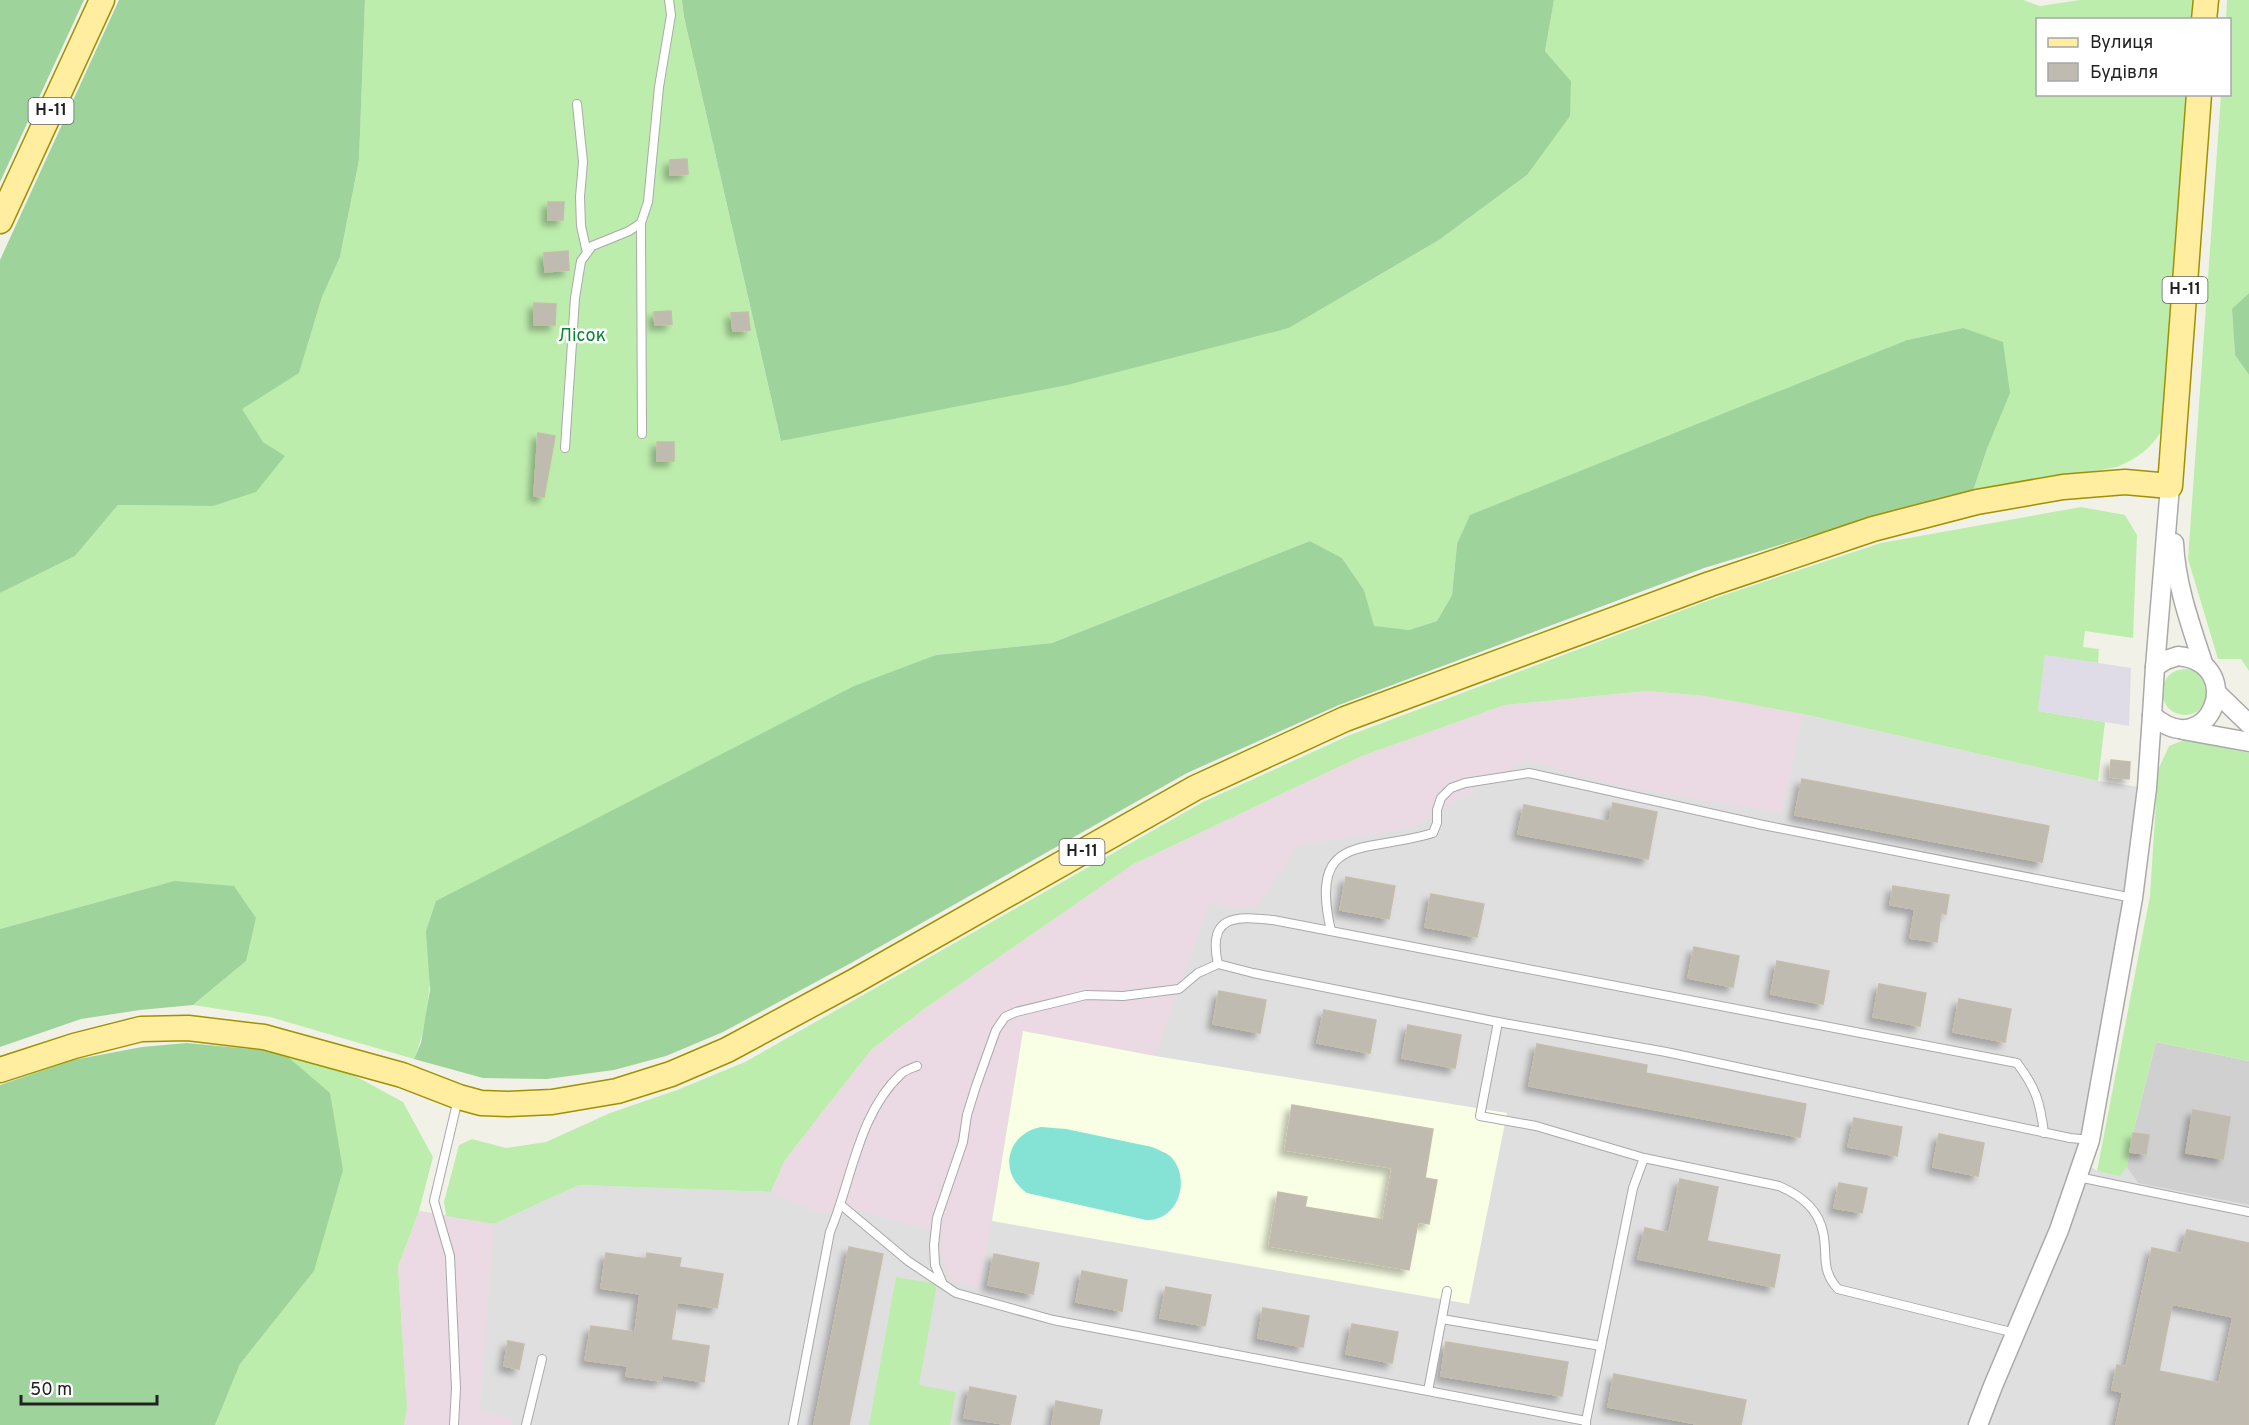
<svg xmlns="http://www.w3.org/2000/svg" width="2249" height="1425" font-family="Overpass,sans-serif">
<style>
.residential{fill:#e0dfdf}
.industrial{fill:#ebdae4}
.education{fill:#f8ffe4}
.religious{fill:#d0d0d0}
.grass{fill:#bdedad}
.forest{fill:#9ed39c}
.pitch{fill:#84e3d5}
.plaza{fill:#dfdce8}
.building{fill:#bfbbb1;stroke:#c5bcaa;stroke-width:1.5;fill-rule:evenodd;filter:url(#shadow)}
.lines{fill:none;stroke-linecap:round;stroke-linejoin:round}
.service-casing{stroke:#a9a9a9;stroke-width:10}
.tertiary-casing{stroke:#a9a9a9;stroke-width:21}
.primary-casing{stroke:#9f9100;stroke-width:27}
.service{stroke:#fff;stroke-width:8}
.tertiary{stroke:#fff;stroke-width:18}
.primary{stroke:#ffeda0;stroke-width:24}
.labels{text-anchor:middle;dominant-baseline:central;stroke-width:5;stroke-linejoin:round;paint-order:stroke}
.shield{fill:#fff;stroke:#646464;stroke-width:1.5}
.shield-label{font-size:16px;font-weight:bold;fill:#222}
.park-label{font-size:18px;fill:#088731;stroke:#fff}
</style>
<defs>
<filter id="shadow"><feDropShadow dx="-5.5" dy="5.5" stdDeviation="3" flood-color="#0004"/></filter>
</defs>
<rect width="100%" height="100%" fill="#f2f1e8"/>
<polygon class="residential" points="1705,696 1803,714 2098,781 2147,788 2083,1161 2097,1171 2130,1152 2249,1061 2249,1425 404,1425 419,1211 494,1224 579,1185 771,1192 836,1098 871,1050 1132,865"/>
<g class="industrial">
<polygon points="1647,691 1705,696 1803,714 1782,813 1625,787 1526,760 1411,828 1299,845 1258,905 1239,909 1210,903 1155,1056 1023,1031 992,1221 979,1287 954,1281 946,1269 942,1252 943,1233 857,1210 822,1214 771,1192 785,1160 871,1050 920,1012 1132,865 1362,756 1505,705"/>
<polygon points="419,1211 494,1224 480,1411 513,1419 512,1425 404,1425 407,1408 398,1267"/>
</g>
<polygon class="education" points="1023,1031 1155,1056 1507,1113 1469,1304 992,1221"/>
<polygon class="religious" points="2156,1042 2249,1061 2249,1205 2138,1183 2127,1167 2133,1133"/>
<g class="grass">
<path d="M365 0H682L684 17 781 441 1289 328 1439 240 1527 175 1571 81 1545 51 1554 0H2023L2040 6 2080 0H2195L2194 19 2038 20V94L2188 95 2163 428C2152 448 2138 458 2117 467L1972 494 1988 446 1963 328 1907 340 1827 373 1457 544 1452 595 1437 621 1409 630 1373 627 1364 590 1342 558 1310 541 1052 643 935 655 430 964C430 996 426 1030 414 1059L270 1017 193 1005 246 961 174 881 0 929V593L75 556 118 505 213 506 284 457 263 442 241 409 299 372 322 297 340 257 359 160Z"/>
<polygon points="2227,0 2249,0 2249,293 2232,310 2235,355 2249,375 2249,671 2241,659 2218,659 2188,559 2221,95 2230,94 2230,20 2226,19"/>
<polygon points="2081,507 2125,515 2137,535 2133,638 2085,631 2083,647 2099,649 2098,663 2045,656 2039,711 2105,722 2098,781 1803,714 1705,696 1647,691 1505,705 1362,756 1132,865 920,1012 871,1050 785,1160 771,1192 579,1185 494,1224 446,1216 444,1202 459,1145 472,1139 506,1148 546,1142 610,1113 677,1090 745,1062 1203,802 1350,735 1718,597 1881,543"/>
<circle cx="2185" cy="692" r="23"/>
<polygon points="2186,739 2249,753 2249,1061 2156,1042 2133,1133 2127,1167 2120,1176 2097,1171 2150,896 2158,770 2169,746"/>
<polygon points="282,1052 344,1070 403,1102 433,1157 419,1211 398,1267 407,1408 404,1425 215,1425 240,1364 314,1271"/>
<polygon points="896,1277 937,1284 919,1385 956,1392 950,1425 869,1425"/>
</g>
<g class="forest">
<polygon points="0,0 84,0 0,182"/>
<polygon points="119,0 365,0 359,160 340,257 322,297 299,373 242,409 263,442 285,456 256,492 213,506 118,505 75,556 0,593 0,260"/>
<polygon points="682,0 1554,0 1545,51 1571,81 1570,116 1527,175 1439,240 1289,328 1067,385 781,441 684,17"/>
<polygon points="2249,293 2249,375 2235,355 2232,309"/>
<polygon points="1963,328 2003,342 2010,393 1988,446 1972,494 1866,519 1704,568 1339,705 1187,773 851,963 723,1032 666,1056 614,1070 547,1079 483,1078 414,1059 421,1043 430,990 426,931 436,901 854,686 936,655 1052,643 1310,541 1342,558 1364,590 1374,626 1409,630 1437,621 1452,595 1457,544 1470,515 1907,340"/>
<polygon points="174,881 234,886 256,918 246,961 193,1005 140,1010 81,1019 0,1047 0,929"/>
<polygon points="187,1043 282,1052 330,1093 343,1170 314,1271 240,1364 215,1425 0,1425 0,1085 73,1060 142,1047"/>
</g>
<path class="pitch" d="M1041 1127 1066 1129 1152 1147C1158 1150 1165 1152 1170 1156 1192 1177 1179 1222 1146 1220L1027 1193C998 1173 1006 1134 1041 1127Z"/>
<polygon class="plaza" points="2045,655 2131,668 2129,726 2038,711"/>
<g class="building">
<polygon points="687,159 688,174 670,175 670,160"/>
<polygon points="548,202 564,202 563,220 548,220"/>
<polygon points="568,251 569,270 545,272 544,253"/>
<polygon points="534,303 556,304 555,325 534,325"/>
<polygon points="671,311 672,324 655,325 654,312"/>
<polygon points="748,312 750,330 733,331 731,313"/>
<polygon points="538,433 555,436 544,497 534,496"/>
<rect x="657" y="442" width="17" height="19"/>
<polygon points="2111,760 2130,762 2129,779 2110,777"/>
<polygon points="1802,779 2049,826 2042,862 1795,815"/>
<polygon points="1613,803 1657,812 1648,859 1518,834 1524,805 1609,822"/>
<polygon points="1346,877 1395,886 1389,919 1340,910"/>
<polygon points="1893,886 1949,895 1946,914 1941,913 1937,942 1910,938 1915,909 1890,905"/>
<polygon points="1431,894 1484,904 1477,937 1425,927"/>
<polygon points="1694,947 1739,956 1733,987 1688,978"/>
<polygon points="1777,961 1829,971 1823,1004 1771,994"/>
<polygon points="1879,984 1926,993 1920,1026 1873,1017"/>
<polygon points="1219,991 1266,1000 1260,1033 1213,1024"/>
<polygon points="1959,999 2011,1009 2005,1042 1953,1032"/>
<polygon points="1324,1010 1376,1020 1370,1053 1317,1043"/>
<polygon points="1408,1025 1461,1035 1455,1068 1402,1058"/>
<polygon points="1537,1044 1647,1065 1646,1073 1806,1104 1800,1137 1529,1086"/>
<polygon points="1292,1105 1433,1129 1425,1178 1437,1180 1429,1224 1418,1222 1409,1270 1269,1246 1278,1192 1307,1197 1305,1207 1383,1220 1392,1168 1285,1150"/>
<polygon points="2193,1110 2230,1117 2223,1159 2186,1153"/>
<polygon points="1854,1118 1902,1127 1897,1156 1848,1147"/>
<polygon points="2133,1133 2149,1135 2146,1154 2130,1152"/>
<polygon points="1939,1134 1984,1143 1978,1176 1933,1167"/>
<polygon points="1680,1179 1718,1187 1707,1241 1780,1255 1774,1287 1638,1259 1645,1228 1669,1233"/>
<polygon points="1839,1183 1867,1188 1862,1213 1834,1208"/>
<path d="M2187 1230 2249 1243V1425H2116L2123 1392 2112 1390 2117 1365 2126 1367 2152 1248 2181 1254ZM2172 1304 2233 1317 2219 1383 2159 1371Z"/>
<polygon points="849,1247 883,1254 849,1425 814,1425"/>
<polygon points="606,1253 646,1259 647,1253 681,1258 679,1267 723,1274 717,1308 677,1302 671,1340 709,1346 704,1382 662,1375 661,1381 626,1376 628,1366 585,1360 591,1326 635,1332 640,1294 601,1288"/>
<polygon points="994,1254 1039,1263 1033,1294 988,1285"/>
<polygon points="1082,1271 1127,1280 1122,1311 1076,1302"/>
<polygon points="1166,1287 1211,1295 1205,1326 1160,1318"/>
<polygon points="1263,1308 1309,1316 1303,1347 1258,1338"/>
<polygon points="1352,1324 1398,1332 1392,1363 1346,1354"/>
<polygon points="508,1341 524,1344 519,1369 504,1366"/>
<polygon points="1446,1342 1568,1362 1562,1396 1441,1376"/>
<polygon points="1614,1374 1746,1400 1741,1425 1702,1425 1608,1407"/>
<polygon points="970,1387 1016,1396 1010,1425 964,1418"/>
<polygon points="1056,1401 1102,1410 1099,1425 1052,1425"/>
</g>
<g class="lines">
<defs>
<g id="service">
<polyline points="577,104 583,162 580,197 581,226 587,253"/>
<polyline points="641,223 642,434"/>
<polyline points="565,448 575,298 581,261 592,246 629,231 641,223 648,202 659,87 671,15 669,0"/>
<path d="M1331 931C1308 831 1365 854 1433 833L1437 823V810L1441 798 1451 788 1465 783 1529 773 1763 825 2133 898"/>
<path d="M1218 964C1207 915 1235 916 1273 920L2017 1063C2036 1088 2040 1102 2044 1133"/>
<polyline points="1498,1022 1480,1116 1536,1126 1644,1158 1633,1188 1586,1421"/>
<path d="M1644 1158 1779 1186C1800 1195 1818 1208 1823 1232 1828 1255 1820 1269 1838 1289L2015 1333"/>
<polyline points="2078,1177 2249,1212"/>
<polyline points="841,1205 908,1261 956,1293 1053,1320 1586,1421 1586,1425"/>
<polyline points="942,1282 935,1265 934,1245 937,1218 963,1142 967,1115 976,1086 996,1030 1005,1017 1016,1012 1086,995 1123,996 1179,989 1198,973 1218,964 1253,973 1498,1022 1666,1052 2070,1138 2090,1140"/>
<polyline points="1442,1319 1601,1346"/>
<polyline points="1428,1391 1447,1291"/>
<polyline points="454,1425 456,1388 450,1256 434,1201 458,1099"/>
<polyline points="526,1425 542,1359"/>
<path d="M793 1425 830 1232C852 1180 858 1114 901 1074 905 1070 912 1068 917 1066"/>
</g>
<g id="tertiary">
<path d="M2174 543C2176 585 2190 623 2203 663"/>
<path d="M2178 656C2249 663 2209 766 2152 715L2155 667 2166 660Z"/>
<polyline points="2155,667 2170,486"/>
<polyline points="2218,694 2249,724"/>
<polyline points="2183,730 2249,742"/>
<polyline points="1978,1425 1993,1386 2059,1230 2090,1140 2133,898 2147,788 2152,715"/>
</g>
<g id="primary">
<polyline points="2204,20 2206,0"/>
<polyline points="0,221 102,0"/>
<polyline points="0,1070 74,1046 141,1029 188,1028 264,1037 402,1075 459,1097 481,1103 508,1104 552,1102 617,1091 671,1074 727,1050 855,981 1195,788 1345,719 1710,584 1873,529 1977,502 2063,487 2125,482 2170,486 2199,94"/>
</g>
</defs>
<use href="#service" class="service-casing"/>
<use href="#tertiary" class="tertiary-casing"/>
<use href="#primary" class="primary-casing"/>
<use href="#service" class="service"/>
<use href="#tertiary" class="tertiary"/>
<use href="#primary" class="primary"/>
</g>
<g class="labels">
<g class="shield">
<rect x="28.5" y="98" width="45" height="26" rx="4.5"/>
<rect x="2162.5" y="277" width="45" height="26" rx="4.5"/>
<rect x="1059.5" y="839" width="45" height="26" rx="4.5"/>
</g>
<g class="shield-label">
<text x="51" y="111">Н-11</text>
<text x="2185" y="290">Н-11</text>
<text x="1082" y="852">Н-11</text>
</g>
<g class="park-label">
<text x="582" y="336">Лісок</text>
</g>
</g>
<rect x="2036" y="18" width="195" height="78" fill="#ffffff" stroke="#a7a7a7" stroke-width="1.5"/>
<rect x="2048" y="38" width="30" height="9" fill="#ffeda0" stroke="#a7a7a7" stroke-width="1.5"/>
<text x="2090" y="48" font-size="18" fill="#222222">Вулиця</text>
<rect x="2048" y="63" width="30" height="18" fill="#bfbbb1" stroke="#a7a7a7" stroke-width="1.5"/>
<text x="2090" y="78" font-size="18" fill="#222222">Будівля</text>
<path d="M21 1395v9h136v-9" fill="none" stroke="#222222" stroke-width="3"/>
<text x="30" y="1395" font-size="18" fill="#222222" stroke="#ffffff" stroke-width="4.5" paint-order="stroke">50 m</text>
</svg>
